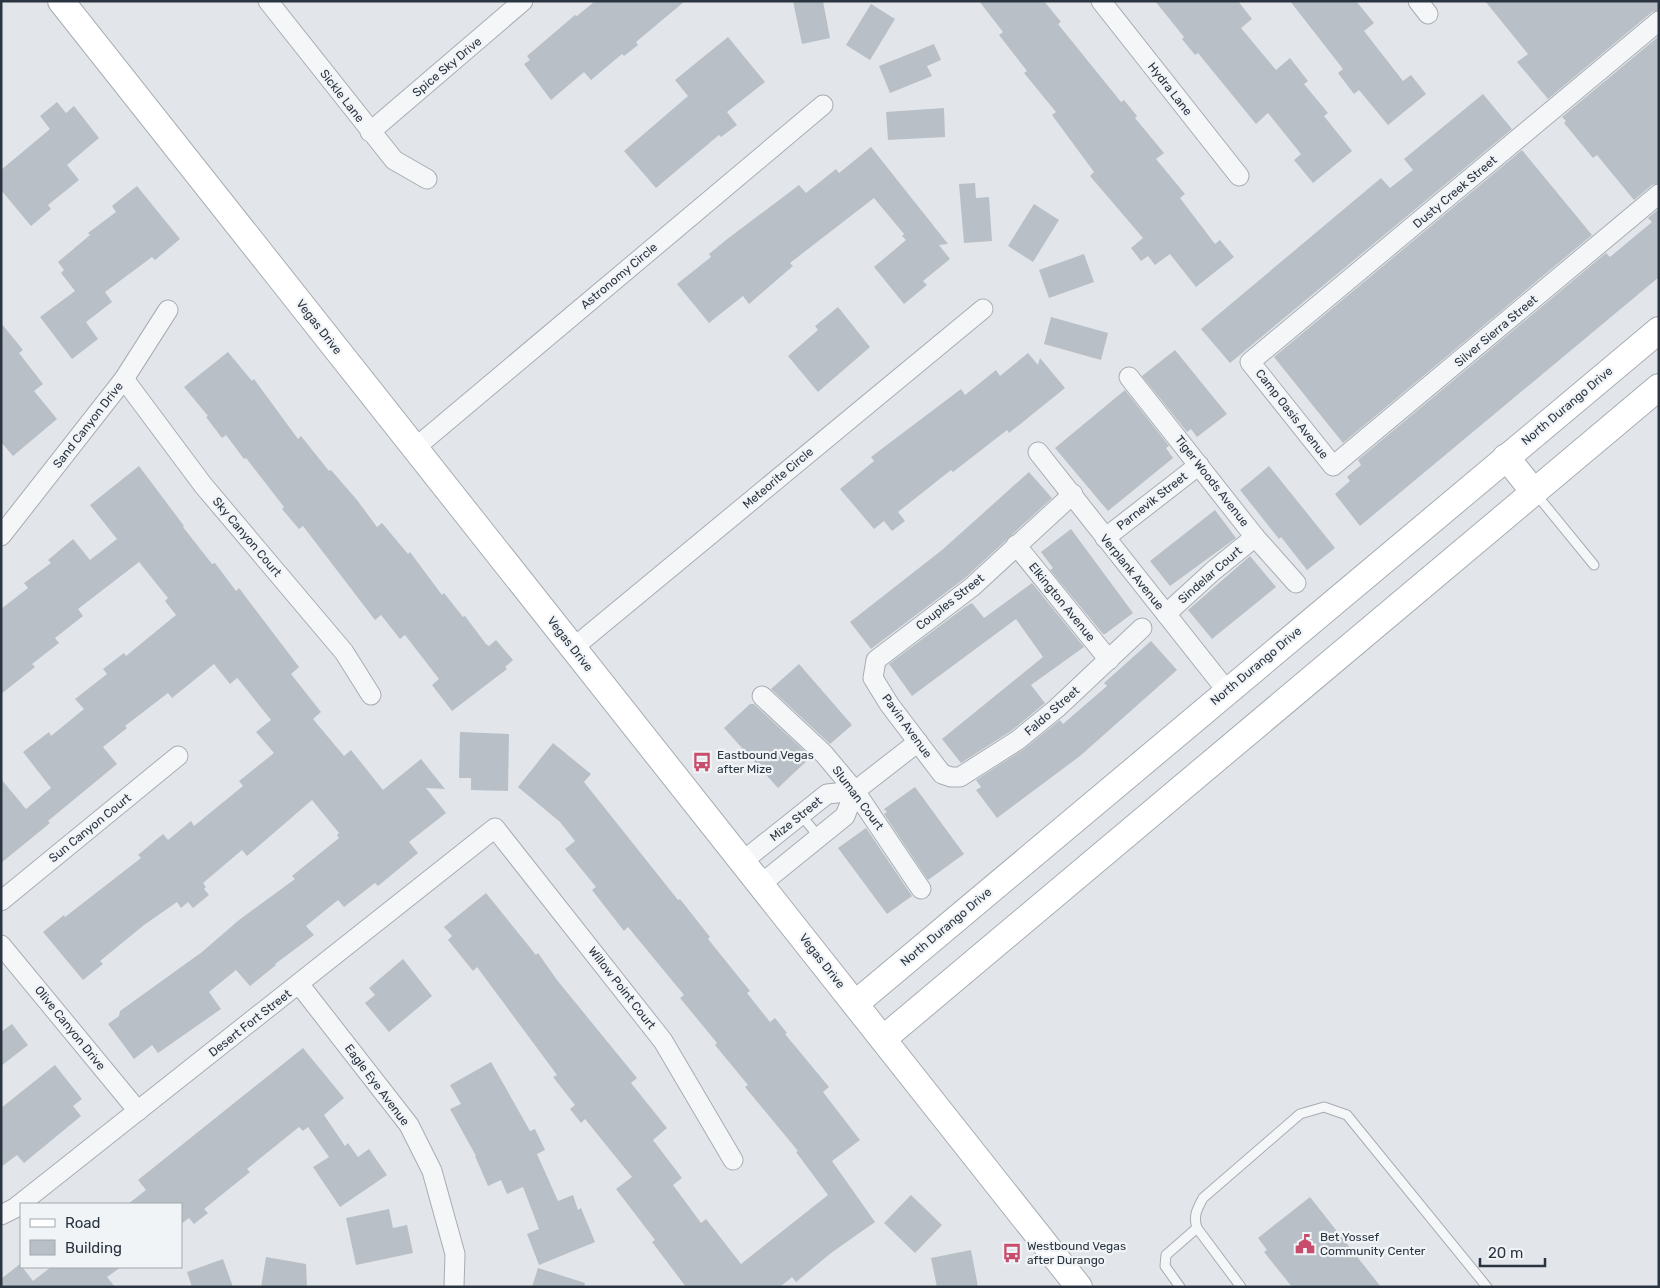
<svg xmlns="http://www.w3.org/2000/svg" width="1660" height="1288" font-family="Rubik,sans-serif">
<style>
.building{fill:#b9bfc6}
.lines{fill:none;stroke-linecap:round;stroke-linejoin:round}
.service-casing{stroke:#a7adb4;stroke-width:11}
.minor-casing{stroke:#a7adb4;stroke-width:21}
.secondary-casing{stroke:#a7adb4;stroke-width:28}
.service{stroke:#f4f6f8;stroke-width:9}
.minor{stroke:#f4f6f8;stroke-width:19}
.secondary{stroke:#fff;stroke-width:26}
.labels{text-anchor:middle;dominant-baseline:central;stroke-width:4.5;stroke-linejoin:round;paint-order:stroke}
.street-label{font-size:12px;fill:#2b3541;stroke:#f1f4f7}
.poi-label{font-size:12px;fill:#2b3541;stroke:#f1f4f7;text-anchor:start}
</style>
<rect width="100%" height="100%" fill="#e2e6ea"/>
<g class="building">
<polygon points="595,1 685,1 636,42 638,45 624,56 622,54 591,80 584,72 551,100 524,64 530,60 527,56 575,15 577,16"/>
<polygon points="793,1 823,1 830,38 802,44"/>
<polygon points="979,1 1044,1 1061,22 1058,24 1121,102 1124,100 1137,116 1135,118 1164,153 1156,159 1185,194 1180,198 1215,244 1220,240 1234,257 1196,287 1170,254 1155,265 1148,256 1141,261 1131,248 1143,238 1090,176 1094,172 1052,115 1056,112 1024,73 1027,71 999,35 1003,32"/>
<polygon points="1155,1 1238,1 1252,19 1241,28 1276,70 1290,58 1308,81 1304,84 1328,113 1324,116 1352,151 1313,183 1294,160 1301,154 1268,113 1256,124 1198,53 1195,55 1182,39 1184,37"/>
<polygon points="1290,1 1356,1 1374,23 1364,31 1403,81 1411,75 1426,94 1388,125 1359,90 1354,94 1338,73 1343,69"/>
<polygon points="1485,1 1659,1 1659,10 1652,12 1548,99 1517,62 1528,54"/>
<polygon points="871,4 895,19 870,60 846,45"/>
<polygon points="1659,36 1659,183 1652,185 1634,200 1597,155 1593,158 1564,123 1566,121 1562,117"/>
<polygon points="728,37 765,82 727,112 737,125 721,137 719,135 656,188 624,151 688,96 675,80"/>
<polygon points="934,44 941,60 927,66 932,76 890,93 879,66"/>
<polygon points="1483,94 1512,129 1230,363 1201,329 1381,178 1390,188 1413,170 1404,159"/>
<polygon points="57,102 66,113 74,106 99,138 67,165 79,180 48,205 51,209 31,226 1,190 1,170 50,129 40,116"/>
<polygon points="944,108 945,137 888,140 886,112"/>
<polygon points="871,147 948,244 939,245 950,259 923,281 927,285 904,304 874,267 906,240 902,236 904,234 874,198 790,263 793,266 749,304 743,296 709,323 677,284 711,257 709,254 726,240 799,185 806,193 836,169 839,173"/>
<polygon points="1522,150 1592,235 1343,443 1274,357"/>
<polygon points="975,183 976,198 989,197 992,241 964,243 959,184"/>
<polygon points="137,186 180,239 155,260 152,257 105,292 112,302 86,322 98,339 72,359 40,317 75,291 61,273 64,270 58,262 90,235 88,233 116,212 112,206"/>
<polygon points="1034,204 1059,220 1033,262 1008,246"/>
<polygon points="1659,209 1659,277 1360,526 1335,494 1350,481 1347,477 1361,465 1358,460 1606,253 1610,257 1652,222 1648,218"/>
<polygon points="1084,254 1094,282 1049,298 1039,270"/>
<polygon points="838,307 870,347 818,392 788,356 818,330 815,326"/>
<polygon points="1051,317 1108,333 1101,360 1044,344"/>
<polygon points="1,323 23,350 19,353 43,384 34,391 57,419 13,456 1,442"/>
<polygon points="1175,350 1227,414 1197,437 1191,429 1187,432 1142,376"/>
<polygon points="228,352 252,381 254,379 298,439 301,436 329,471 331,470 357,500 377,527 382,523 408,554 410,552 442,595 444,593 463,617 465,616 486,644 489,646 496,640 513,660 505,667 507,669 452,711 432,685 439,679 405,635 400,639 381,615 375,620 303,526 299,529 282,509 284,507 246,458 244,459 226,435 222,438 206,417 208,416 184,387"/>
<polygon points="1028,353 1038,365 1040,358 1065,388 1009,433 1007,430 953,472 951,470 898,512 905,521 892,531 884,521 874,529 840,489 874,461 871,457 961,389 965,395 996,370 1000,376"/>
<polygon points="1125,390 1169,446 1166,448 1173,458 1108,511 1055,448"/>
<polygon points="139,466 184,526 183,527 212,564 215,563 236,591 239,588 299,667 291,674 321,712 313,719 344,756 351,750 383,790 421,759 445,789 426,788 446,813 409,842 418,853 378,886 375,883 344,907 338,900 306,926 314,935 275,964 276,965 250,986 236,970 209,992 221,1009 158,1053 152,1045 134,1059 108,1024 119,1016 120,1011 202,952 239,920 295,879 292,876 339,838 337,835 339,833 312,800 247,856 242,850 203,883 206,887 204,889 209,895 193,908 188,902 181,908 177,902 144,925 100,961 103,964 83,980 43,932 64,915 65,917 141,858 138,855 163,834 168,840 191,821 194,826 243,786 239,781 274,753 256,732 271,720 239,680 237,678 230,684 214,664 172,698 168,693 125,726 127,728 103,747 117,764 48,821 50,823 1,863 1,779 26,809 51,788 23,752 49,732 51,736 84,709 75,699 107,674 103,669 124,653 126,656 176,615 165,601 168,598 139,562 78,609 83,616 55,638 59,643 32,664 35,667 1,694 1,609 28,588 24,583 51,563 48,560 73,539 90,560 117,539 90,505"/>
<polygon points="1269,466 1335,548 1307,570 1281,537 1279,539 1240,490"/>
<polygon points="1029,472 1052,498 965,578 871,649 850,622 942,550"/>
<polygon points="1215,510 1236,538 1170,586 1150,561"/>
<polygon points="1071,529 1133,613 1105,634 1103,634 1050,570 1053,568 1041,552"/>
<polygon points="1250,556 1276,587 1212,639 1188,610"/>
<polygon points="1032,583 1084,647 1031,685 1045,703 1011,731 961,763 942,739 1043,657 1016,619 912,696 889,664 965,607 972,603 984,618"/>
<polygon points="1151,641 1177,670 1080,756 997,818 976,790 981,787 976,780 1024,749 1060,720 1063,724 1107,686 1104,683"/>
<polygon points="799,664 852,725 830,744 771,689"/>
<polygon points="750,704 754,704 811,757 778,788 724,728"/>
<polygon points="460,732 509,734 508,791 471,790 471,778 459,778"/>
<polygon points="553,743 591,774 584,782 678,900 680,899 710,937 708,939 750,991 747,993 770,1022 775,1018 787,1033 785,1034 829,1087 823,1092 860,1140 832,1161 875,1222 831,1253 796,1282 792,1277 780,1287 686,1287 652,1242 655,1240 616,1189 632,1177 585,1119 581,1123 570,1109 575,1105 553,1077 557,1075 477,967 473,971 448,940 452,936 444,927 486,893 536,955 538,953 557,980 637,1078 631,1083 667,1128 653,1140 682,1178 673,1185 701,1223 706,1219 741,1264 828,1195 796,1152 798,1151 745,1087 748,1085 715,1045 717,1043 680,998 684,995 628,927 624,931 592,890 596,887 565,849 575,841 560,822 518,787"/>
<polygon points="915,787 964,854 928,880 884,814 887,812 884,809"/>
<polygon points="866,828 912,896 887,914 838,848"/>
<polygon points="403,959 432,996 389,1032 365,1003 375,995 369,988"/>
<polygon points="12,1024 28,1045 1,1066 1,1032"/>
<polygon points="303,1048 344,1098 324,1115 345,1146 348,1143 358,1157 369,1149 387,1175 340,1207 313,1167 329,1157 308,1127 303,1131 299,1127 247,1169 250,1172 204,1209 208,1213 194,1224 189,1218 181,1224 181,1204 128,1204 146,1190 138,1180"/>
<polygon points="491,1062 530,1131 535,1129 545,1150 537,1154 558,1201 573,1195 578,1210 581,1208 595,1242 539,1265 527,1234 539,1229 523,1187 507,1194 501,1180 488,1186 475,1156 476,1156 450,1109 461,1104 450,1085"/>
<polygon points="55,1065 82,1099 73,1106 81,1116 24,1163 17,1155 1,1167 1,1108"/>
<polygon points="911,1195 942,1225 915,1253 884,1223"/>
<polygon points="1310,1197 1381,1287 1292,1287 1264,1252 1267,1250 1258,1238"/>
<polygon points="389,1209 393,1228 407,1225 413,1253 356,1265 346,1218"/>
<polygon points="971,1250 978,1287 937,1287 931,1258"/>
<polygon points="266,1257 306,1264 307,1287 261,1287"/>
<polygon points="223,1259 233,1287 192,1287 187,1272"/>
<polygon points="20,1264 33,1281 51,1267 121,1267 107,1277 115,1287 1,1287 1,1279"/>
<polygon points="538,1268 585,1283 584,1287 532,1287"/>
</g>
<g class="lines">
<defs>
<g id="service">
<polyline points="1536,494 1594,565"/>
<polyline points="801,815 819,837"/>
<polyline points="1180,1287 1165,1266 1166,1255 1197,1228"/>
<path d="M1241 1287 1197 1228C1193 1216 1197 1209 1203 1198L1300 1114 1324 1107 1347 1115 1487 1287"/>
</g>
<g id="minor">
<polyline points="268,1 394,160 427,179"/>
<polyline points="1101,1 1239,176"/>
<polyline points="1418,1 1428,14"/>
<polyline points="1659,21 1250,362 1333,466 1659,194"/>
<polyline points="370,132 523,1"/>
<polyline points="1129,377 1255,537 1296,583"/>
<polyline points="124,379 203,485 344,652 371,695"/>
<polyline points="415,448 823,105"/>
<polyline points="1038,452 1227,691"/>
<polyline points="1073,494 972,587 876,660 873,678 889,704 942,774 951,777 960,777 1018,740 1057,708 1142,628"/>
<polyline points="1,536 124,379 168,310"/>
<polyline points="1105,538 1199,465"/>
<polyline points="1016,545 1109,660"/>
<polyline points="1166,614 1213,571 1255,537"/>
<polyline points="573,648 983,309"/>
<polyline points="762,696 824,754 855,791 921,889"/>
<polyline points="743,861 827,794 855,791"/>
<polyline points="761,884 845,816 855,791 918,742"/>
<polyline points="1,901 178,756"/>
<polyline points="1,945 138,1111"/>
<polyline points="299,984 409,1125 432,1171 455,1254 454,1287"/>
<polyline points="1,1215 15,1208 495,828 663,1041 733,1160"/>
</g>
<g id="secondary">
<polyline points="61,1 1079,1287"/>
<polyline points="1506,457 1534,492"/>
<polyline points="855,1004 1659,330"/>
<polyline points="883,1039 1659,387"/>
</g>
</defs>
<use href="#service" class="service-casing"/>
<use href="#minor" class="minor-casing"/>
<use href="#secondary" class="secondary-casing"/>
<use href="#service" class="service"/>
<use href="#minor" class="minor"/>
<use href="#secondary" class="secondary"/>
</g>
<defs>
<symbol id="bus-bare" viewBox="-9 -9 18 18"><path d="M-5-6H5V4H4V6H2V4H-2V6H-4V4H-5ZM-3.5-4V0h7V-4ZM-3.5 1.2v1.5H-2V1.2ZM2 1.2v1.5H3.5V1.2Z" fill="#c84d6c" stroke="#f1f4f7" stroke-width="2.5" paint-order="stroke"/></symbol>
<symbol id="civic-bare" viewBox="-9 -9 18 18"><path d="M-.6-6.5H3V-4.5H.6V-3L4-1V1h2V6H-6V1h2V-1L-.6-3ZM-1.2 2.5V6h2.4V2.5Z" fill="#c84d6c" stroke="#f1f4f7" stroke-width="2.5" paint-order="stroke"/></symbol>
</defs>
<g fill-rule="evenodd">
<use href="#bus-bare" x="688" y="748" width="28" height="28"/>
<use href="#civic-bare" x="1291" y="1230" width="28" height="28"/>
<use href="#bus-bare" x="998" y="1239" width="28" height="28"/>
</g>
<g class="labels">
<g class="street-label">
<text transform="translate(447 67) rotate(-40)">Spice Sky Drive</text>
<text transform="translate(1170 89) rotate(52)">Hydra Lane</text>
<text transform="translate(342 96) rotate(52)">Sickle Lane</text>
<text transform="translate(1455 192) rotate(-40)">Dusty Creek Street</text>
<text transform="translate(619 276) rotate(-40)">Astronomy Circle</text>
<text transform="translate(319 327) rotate(52)">Vegas Drive</text>
<text transform="translate(1496 331) rotate(-40)">Silver Sierra Street</text>
<text transform="translate(1567 406) rotate(-40)">North Durango Drive</text>
<text transform="translate(1292 414) rotate(52)">Camp Oasis Avenue</text>
<text transform="translate(88 425) rotate(-52)">Sand Canyon Drive</text>
<text transform="translate(778 478) rotate(-40)">Meteorite Circle</text>
<text transform="translate(1212 481) rotate(52)">Tiger Woods Avenue</text>
<text transform="translate(1152 501) rotate(-38)">Parnevik Street</text>
<text transform="translate(247 537) rotate(50)">Sky Canyon Court</text>
<text transform="translate(1132 572) rotate(51)">Verplank Avenue</text>
<text transform="translate(1210 575) rotate(-41)">Sindelar Court</text>
<text transform="translate(950 602) rotate(-38)">Couples Street</text>
<text transform="translate(1062 602) rotate(51)">Elkington Avenue</text>
<text transform="translate(570 644) rotate(52)">Vegas Drive</text>
<text transform="translate(1256 666) rotate(-40)">North Durango Drive</text>
<text transform="translate(1052 711) rotate(-41)">Faldo Street</text>
<text transform="translate(907 726) rotate(54)">Pavin Avenue</text>
<text transform="translate(858 798) rotate(53)">Sluman Court</text>
<text transform="translate(796 819) rotate(-39)">Mize Street</text>
<text transform="translate(90 828) rotate(-39)">Sun Canyon Court</text>
<text transform="translate(946 927) rotate(-40)">North Durango Drive</text>
<text transform="translate(822 961) rotate(52)">Vegas Drive</text>
<text transform="translate(622 988) rotate(52)">Willow Point Court</text>
<text transform="translate(250 1023) rotate(-38)">Desert Fort Street</text>
<text transform="translate(70 1028) rotate(51)">Olive Canyon Drive</text>
<text transform="translate(377 1085) rotate(53)">Eagle Eye Avenue</text>
</g>
<g class="poi-label">
<text x="717" y="755">Eastbound Vegas<tspan x="717" dy="14">after Mize</tspan></text>
<text x="1320" y="1237">Bet Yossef<tspan x="1320" dy="14">Community Center</tspan></text>
<text x="1027" y="1246">Westbound Vegas<tspan x="1027" dy="14">after Durango</tspan></text>
</g>
</g>
<rect width="1660" height="1288" fill="none" stroke="#2b3541" stroke-width="5"/>
<rect x="20" y="1203" width="162" height="65" fill="#f1f4f7" stroke="#a2a8ae"/>
<rect x="30" y="1219" width="25" height="8" fill="#ffffff" stroke="#a2a8ae"/>
<text x="65" y="1228" font-size="15" fill="#2b3541">Road</text>
<rect x="30" y="1240" width="25" height="15" fill="#b9bfc6" stroke="#a2a8ae"/>
<text x="65" y="1253" font-size="15" fill="#2b3541">Building</text>
<path d="M1480 1258v8h65v-8" fill="none" stroke="#2b3541" stroke-width="2.5"/>
<text x="1488" y="1258" font-size="15" fill="#2b3541" stroke="#f1f4f7" stroke-width="4" paint-order="stroke">20 m</text>
</svg>
